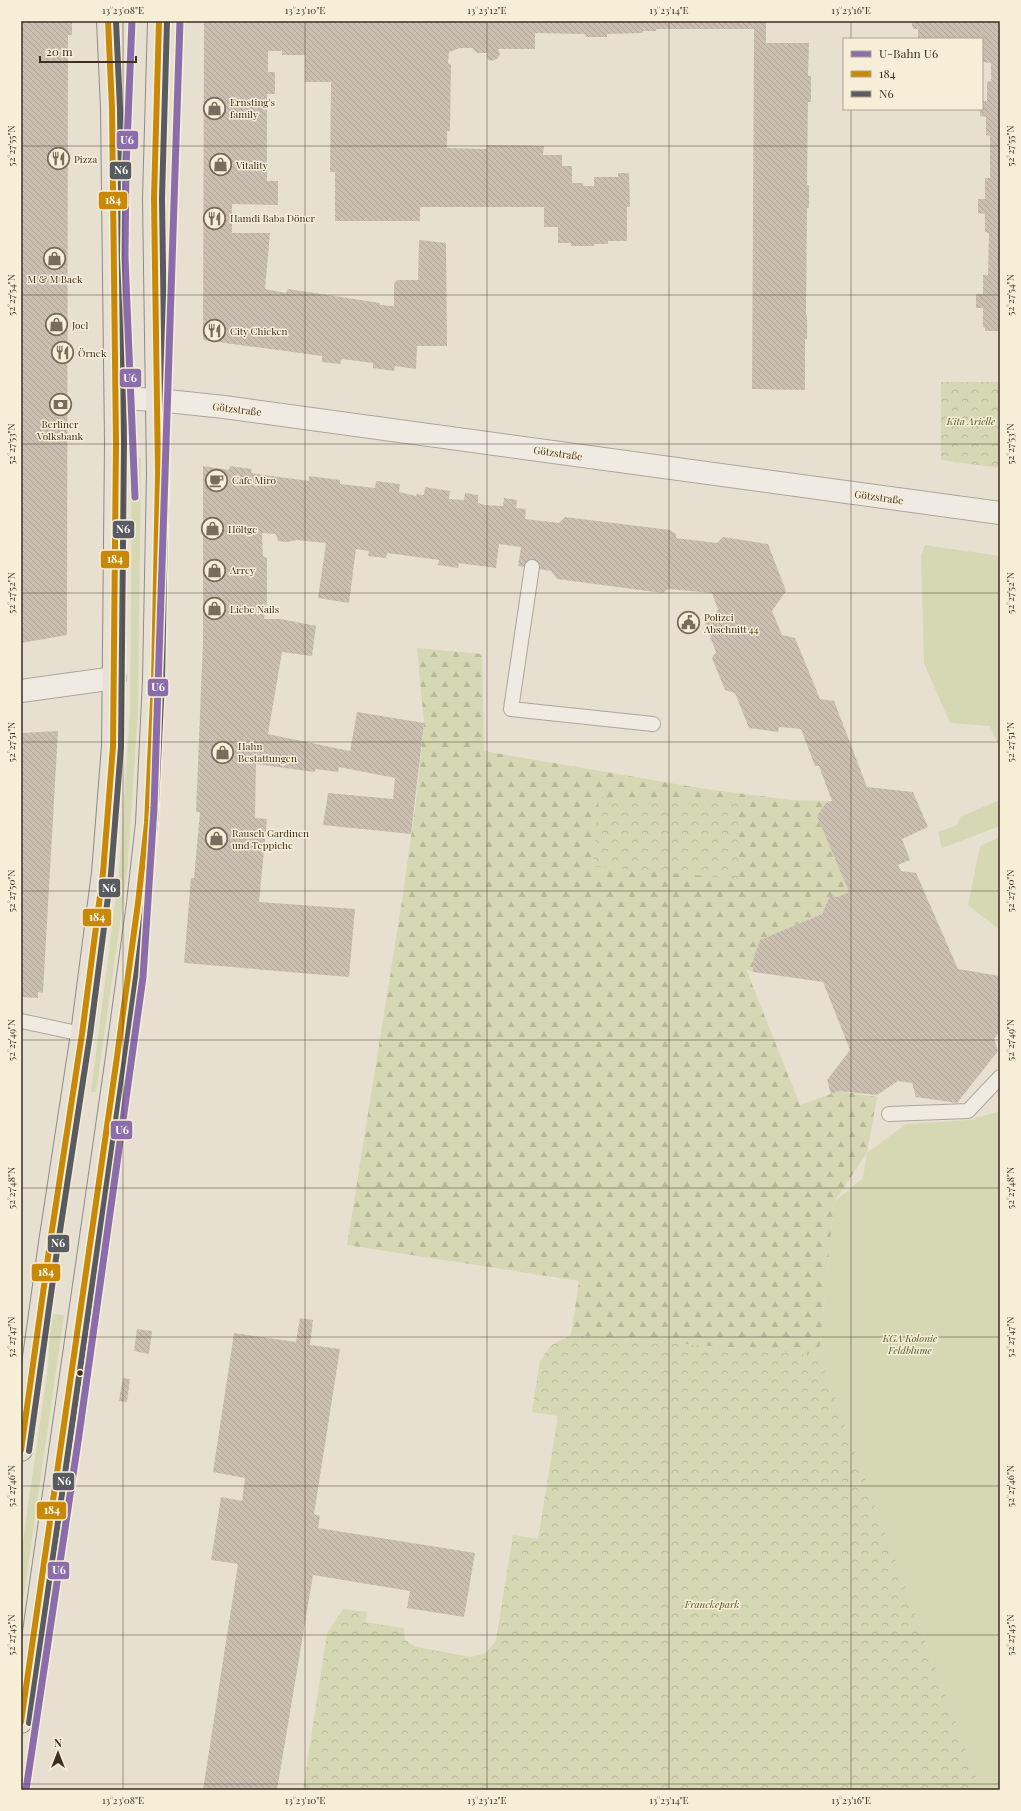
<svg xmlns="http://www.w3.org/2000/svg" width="1021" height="1811" font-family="'Playfair Display',serif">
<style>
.green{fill:#d6d7b3}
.forest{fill:url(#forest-firs)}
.park{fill:url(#park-crowns)}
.building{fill:url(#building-back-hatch)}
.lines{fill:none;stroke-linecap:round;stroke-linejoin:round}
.lane-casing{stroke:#ada599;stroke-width:16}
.street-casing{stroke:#ada599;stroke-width:24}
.primary-casing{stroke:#928b80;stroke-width:24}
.lane{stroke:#efebe3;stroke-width:14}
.street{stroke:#efebe3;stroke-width:22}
.primary{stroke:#e6e1d4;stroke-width:22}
.bus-1-casing{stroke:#f7eed8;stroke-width:9}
.bus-2-casing{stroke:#f7eed8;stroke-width:9}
.bus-1{stroke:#c88808;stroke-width:6}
.bus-2{stroke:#595b62;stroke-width:6}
.metro-1-casing{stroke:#f7eed8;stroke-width:10}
.metro-1{stroke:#8c6dab;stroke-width:7}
.ticks{fill:none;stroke:#3d2e20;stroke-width:1;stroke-opacity:0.45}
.bus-dot{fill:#3d2e20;stroke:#f7eed8;stroke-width:1.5}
.labels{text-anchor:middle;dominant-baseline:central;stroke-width:3;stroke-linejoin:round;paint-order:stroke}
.poi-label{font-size:10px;fill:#3d2e20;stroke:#f7eed8;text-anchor:start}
.street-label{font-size:10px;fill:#3d2e20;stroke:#f7eed8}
.park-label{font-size:10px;font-style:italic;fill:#4d5a26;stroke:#f7eed8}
.line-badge{stroke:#f7eed8;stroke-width:1.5}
.badge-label{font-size:11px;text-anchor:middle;font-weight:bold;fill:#fff}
.neatline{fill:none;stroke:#3d2e20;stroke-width:1.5}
.ticks-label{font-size:10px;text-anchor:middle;fill:#3d2e20}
</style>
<defs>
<pattern id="forest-firs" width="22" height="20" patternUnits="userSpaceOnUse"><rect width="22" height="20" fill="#d6d7b3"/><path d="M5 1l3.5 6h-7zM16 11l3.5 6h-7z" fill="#b9b99a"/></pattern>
<pattern id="park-crowns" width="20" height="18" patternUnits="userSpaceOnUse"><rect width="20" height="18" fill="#d6d7b3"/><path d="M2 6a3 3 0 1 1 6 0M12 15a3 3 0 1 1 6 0" fill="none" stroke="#b9b99a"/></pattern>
<pattern id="building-back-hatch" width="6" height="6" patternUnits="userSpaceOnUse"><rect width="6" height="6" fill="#cbbfb2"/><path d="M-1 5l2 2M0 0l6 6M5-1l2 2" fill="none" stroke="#afa499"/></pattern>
</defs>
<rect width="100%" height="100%" fill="#e7e0d1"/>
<g class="green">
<polygon points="132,458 141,458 138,712 127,874 96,1092 91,1092 119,873 130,712"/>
<polygon points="925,545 1000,556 1000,749 990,726 950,723 924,663 921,556"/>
<polygon points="1000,800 1000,826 942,848 938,832 957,825 960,817"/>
<polygon points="1000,837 1000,930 968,905 980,846"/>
<polygon points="1000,1111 1000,1790 981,1790 819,1355 834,1202 863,1178 867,1153 906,1124 969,1120"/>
<polygon points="51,1314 64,1315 21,1616 21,1554 48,1367"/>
</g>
<polygon class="forest" points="417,648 482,654 484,751 699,788 791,800 832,801 826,803 817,816 849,892 838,897 830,896 822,914 760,940 753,960 753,972 746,969 800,1105 839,1091 877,1097 867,1153 834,1202 819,1355 571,1335 579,1281 347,1245 402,901 416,801 424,723"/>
<g class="park">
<polygon points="941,382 1000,382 1000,468 941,460"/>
<polygon points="599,797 739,803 739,879 593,866"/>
<polygon points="571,1335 819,1355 981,1790 303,1790 327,1633 343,1609 367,1612 365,1622 404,1628 405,1640 416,1647 471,1657 486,1653 496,1640 513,1535 538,1539 558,1416 532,1412 540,1361 550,1346"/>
</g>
<g class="building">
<polygon points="21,21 72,21 72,35 68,35 67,635 21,643"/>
<polygon points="204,21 766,21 766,43 809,43 808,76 811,76 811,102 808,102 807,185 809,185 809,208 807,208 806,315 807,315 807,339 805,339 805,390 752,389 754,29 656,29 656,31 643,31 643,33 607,34 607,37 586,37 585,34 535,33 535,49 498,49 500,54 498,58 492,61 487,59 487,53 477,53 472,48 460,48 449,52 448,63 451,65 450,131 447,131 447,148 486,149 487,145 544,146 543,155 562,155 562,166 572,166 572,183 583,183 583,186 594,186 594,177 618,177 618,173 629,173 630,207 627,207 627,241 608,241 608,244 594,244 594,246 571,246 571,243 558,243 558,227 544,227 544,207 420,207 420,221 335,221 335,172 330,172 331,82 305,82 305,55 282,55 282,51 268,51 268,72 275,72 275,94 267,94 267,181 278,181 278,205 232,204 232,233 270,233 265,289 286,293 288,289 380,303 380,305 394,306 394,283 397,280 418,280 419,240 446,243 447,346 417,346 416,369 395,366 394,371 373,368 373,363 342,359 340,364 322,362 322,356 203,340"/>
<polygon points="912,21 1000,21 1000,331 985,331 985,328 983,327 983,308 976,308 976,294 983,294 983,275 988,275 989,233 985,232 985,214 978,213 978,199 985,199 985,178 990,178 990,136 986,135 986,117 980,116 980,109 982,109 982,101 987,101 987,82 991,81 991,63 982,62 982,39 918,39 918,29 914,29 912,26"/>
<polygon points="203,466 229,470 230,466 252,469 251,473 309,481 309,476 340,480 340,484 375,488 376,481 400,484 399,492 416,496 417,494 424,495 425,487 450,491 449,499 464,500 465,493 478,495 478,503 485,505 503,506 504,498 517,500 516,508 526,509 525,519 559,523 565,517 670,530 676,534 676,538 717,543 723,537 768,544 786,591 772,611 782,635 795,638 820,699 834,701 867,787 913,792 928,827 902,839 910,860 898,865 901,871 916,873 958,969 1000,976 1000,1031 994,1039 998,1051 957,1103 916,1097 912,1083 898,1081 877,1095 839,1091 831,1094 827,1080 850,1050 823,982 753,972 753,960 760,940 822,914 830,896 838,897 849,892 817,816 826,803 832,801 819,766 815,766 801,729 779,727 778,732 749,728 735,693 725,690 712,658 716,652 705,624 718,610 712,593 668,589 663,593 557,579 551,571 518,566 521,547 499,544 496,568 459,563 458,568 438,565 439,560 387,553 386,558 368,556 369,551 356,549 349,603 318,598 326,543 297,540 287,542 278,541 276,534 262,533 263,556 267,558 267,601 264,619 281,619 316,626 312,656 282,652 268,734 350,751 357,712 424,723 411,834 323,825 328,793 393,799 395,778 339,767 338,772 316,769 314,772 256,764 255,818 267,819 259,902 355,909 349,977 184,963 191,878 194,878 200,812 196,812 203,641"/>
<polygon points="58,731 43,993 38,992 38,998 21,997 21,733"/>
<polygon points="300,1318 313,1320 310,1345 340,1349 314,1514 320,1516 318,1528 475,1553 464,1617 407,1608 410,1591 313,1575 277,1790 203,1790 238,1564 211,1560 221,1497 242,1501 245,1478 213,1472 234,1333 296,1342"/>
<polygon points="137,1329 152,1331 149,1354 134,1351"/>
<polygon points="123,1378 130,1379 127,1402 119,1401"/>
</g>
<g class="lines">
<defs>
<g id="lane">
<polyline points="532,567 511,709 653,724"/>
<polyline points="21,1021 82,1034"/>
<polyline points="889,1114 968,1111 1000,1077"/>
</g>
<g id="street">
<polyline points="116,398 158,400 224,407 1000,513"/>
<polyline points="21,691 115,678"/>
</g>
<g id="primary">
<polyline points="21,1450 50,1243 82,1034 103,873 113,746 116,443 112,108 108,21"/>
<polyline points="21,1722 116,1064 138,903 147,823 154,680 158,473 154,198 159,21"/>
</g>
</defs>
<use href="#lane" class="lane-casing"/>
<use href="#street" class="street-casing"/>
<use href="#primary" class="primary-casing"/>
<use href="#lane" class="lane"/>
<use href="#street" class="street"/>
<use href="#primary" class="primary"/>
<defs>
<g id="bus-1">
<polyline points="21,1450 50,1243 82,1034 103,873 113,746 116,443 112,108 108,21"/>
<polyline points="21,1722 116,1064 138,903 147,823 154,680 158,473 154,198 159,21"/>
</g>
<g id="bus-2">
<polyline points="29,1451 58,1244 90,1035 111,874 121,747 124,443 120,108 116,21"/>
<polyline points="29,1723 124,1065 146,904 155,824 162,680 166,473 162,198 167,21"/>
</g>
</defs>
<use href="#bus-1" class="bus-1-casing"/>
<use href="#bus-2" class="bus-2-casing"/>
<use href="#bus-1" class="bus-1"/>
<use href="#bus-2" class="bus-2"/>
<defs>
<g id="metro-1">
<polyline points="132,21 126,169 125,257 135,497"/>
<polyline points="26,1790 79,1435 143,977 154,808 180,21"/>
</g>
</defs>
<use href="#metro-1" class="metro-1-casing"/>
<use href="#metro-1" class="metro-1"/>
</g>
<path class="ticks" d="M123 21V1790M305 21V1790M487 21V1790M669 21V1790M851 21V39M851 109V1790M21 146H1000M21 295H1000M21 444H1000M21 593H1000M21 742H1000M21 891H1000M21 1040H1000M21 1188H1000M21 1337H1000M21 1486H1000M21 1635H1000M21 1784H1000"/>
<defs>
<symbol id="shop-ring" viewBox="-11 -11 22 22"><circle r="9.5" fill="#f7eed8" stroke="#786c5e" stroke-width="1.5"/><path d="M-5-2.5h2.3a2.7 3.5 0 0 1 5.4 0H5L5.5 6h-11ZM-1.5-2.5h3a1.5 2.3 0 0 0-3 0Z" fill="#786c5e"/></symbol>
<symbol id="restaurant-ring" viewBox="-11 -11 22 22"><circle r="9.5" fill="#f7eed8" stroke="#786c5e" stroke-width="1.5"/><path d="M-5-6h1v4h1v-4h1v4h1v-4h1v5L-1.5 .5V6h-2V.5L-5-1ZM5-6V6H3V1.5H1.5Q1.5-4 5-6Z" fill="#786c5e"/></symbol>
<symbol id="bank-ring" viewBox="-11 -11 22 22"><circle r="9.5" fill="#f7eed8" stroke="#786c5e" stroke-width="1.5"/><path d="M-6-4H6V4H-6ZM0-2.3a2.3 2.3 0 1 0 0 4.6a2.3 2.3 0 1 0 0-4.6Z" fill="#786c5e"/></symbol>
<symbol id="cafe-ring" viewBox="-11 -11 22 22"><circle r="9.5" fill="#f7eed8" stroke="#786c5e" stroke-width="1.5"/><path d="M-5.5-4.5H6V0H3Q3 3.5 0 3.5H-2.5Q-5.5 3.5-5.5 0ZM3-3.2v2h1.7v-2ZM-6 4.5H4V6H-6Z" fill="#786c5e"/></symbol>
<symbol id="civic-ring" viewBox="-11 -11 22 22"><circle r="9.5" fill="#f7eed8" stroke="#786c5e" stroke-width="1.5"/><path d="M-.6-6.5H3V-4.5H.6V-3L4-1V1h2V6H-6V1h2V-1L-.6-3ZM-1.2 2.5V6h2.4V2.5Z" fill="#786c5e"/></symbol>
</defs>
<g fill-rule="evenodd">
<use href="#shop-ring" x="202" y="96" width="25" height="25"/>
<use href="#restaurant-ring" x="46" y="146" width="25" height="25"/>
<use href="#shop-ring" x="208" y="152" width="25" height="25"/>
<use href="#restaurant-ring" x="202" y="206" width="25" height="25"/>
<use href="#shop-ring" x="42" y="246" width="25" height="25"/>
<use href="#shop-ring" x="44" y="312" width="25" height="25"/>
<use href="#restaurant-ring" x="202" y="318" width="25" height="25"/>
<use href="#restaurant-ring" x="50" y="340" width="25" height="25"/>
<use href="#bank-ring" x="48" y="392" width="25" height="25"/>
<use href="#cafe-ring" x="204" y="468" width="25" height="25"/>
<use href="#shop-ring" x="200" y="516" width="25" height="25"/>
<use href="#shop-ring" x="202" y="558" width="25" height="25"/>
<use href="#shop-ring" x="202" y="596" width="25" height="25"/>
<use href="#civic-ring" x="676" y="610" width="25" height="25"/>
<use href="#shop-ring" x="210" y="740" width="25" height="25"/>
<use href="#shop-ring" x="204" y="826" width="25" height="25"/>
</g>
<circle class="bus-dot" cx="80" cy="1373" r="3.5"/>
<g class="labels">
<g class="poi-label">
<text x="230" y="102">Ernsting's<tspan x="230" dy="12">family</tspan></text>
<text x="74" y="159">Pizza</text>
<text x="236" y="165">Vitality</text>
<text x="230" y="218">Hamdi Baba Döner</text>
<text x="55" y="279" text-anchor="middle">M &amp; M Back</text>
<text x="72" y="325">Joel</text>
<text x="230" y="331">City Chicken</text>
<text x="78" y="353">Örnek</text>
<text x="60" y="424" text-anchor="middle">Berliner<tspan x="60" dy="12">Volksbank</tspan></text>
<text x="232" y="480">Cafe Miro</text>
<text x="228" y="529">Höltge</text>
<text x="230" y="570">Arrey</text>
<text x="230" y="609">Liebe Nails</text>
<text x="704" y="617">Polizei<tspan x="704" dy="12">Abschnitt 44</tspan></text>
<text x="238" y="746">Hahn<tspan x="238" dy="12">Bestattungen</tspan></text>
<text x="232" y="833">Rausch Gardinen<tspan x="232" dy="12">und Teppiche</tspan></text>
</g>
<g class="street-label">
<text transform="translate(237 409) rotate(7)">Götzstraße</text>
<text transform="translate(558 453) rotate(8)">Götzstraße</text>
<text transform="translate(879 497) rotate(8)">Götzstraße</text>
</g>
<g class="park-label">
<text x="971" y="421">Kita Arielle</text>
<text x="910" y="1338">KGA Kolonie<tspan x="910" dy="12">Feldblume</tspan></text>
<text x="712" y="1604">Franckepark</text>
</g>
</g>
<g class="line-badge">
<rect x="116" y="130" width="23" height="20" rx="4" fill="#8c6dab"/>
<rect x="109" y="161" width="23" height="19" rx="4" fill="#595b62"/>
<rect x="98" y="191" width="30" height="19" rx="4" fill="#c88808"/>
<rect x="119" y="368" width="23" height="20" rx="4" fill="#8c6dab"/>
<rect x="112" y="520" width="23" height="19" rx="4" fill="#595b62"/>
<rect x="100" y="550" width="30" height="19" rx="4" fill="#c88808"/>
<rect x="147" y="678" width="22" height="19" rx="4" fill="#8c6dab"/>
<rect x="98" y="878" width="23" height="20" rx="4" fill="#595b62"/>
<rect x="82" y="908" width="30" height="19" rx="4" fill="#c88808"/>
<rect x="110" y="1120" width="23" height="20" rx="4" fill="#8c6dab"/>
<rect x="47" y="1234" width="23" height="19" rx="4" fill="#595b62"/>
<rect x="31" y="1263" width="30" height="19" rx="4" fill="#c88808"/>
<rect x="52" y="1472" width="23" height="19" rx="4" fill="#595b62"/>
<rect x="36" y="1501" width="31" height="19" rx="4" fill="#c88808"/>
<rect x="47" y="1561" width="23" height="19" rx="4" fill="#8c6dab"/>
</g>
<g class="badge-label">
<text x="127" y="144">U6</text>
<text x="121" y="174">N6</text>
<text x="113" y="204">184</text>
<text x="130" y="382">U6</text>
<text x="123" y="533">N6</text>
<text x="115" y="563">184</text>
<text x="158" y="691">U6</text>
<text x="109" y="892">N6</text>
<text x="97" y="921">184</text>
<text x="122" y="1134">U6</text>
<text x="58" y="1247">N6</text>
<text x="46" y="1276">184</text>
<text x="64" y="1485">N6</text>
<text x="52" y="1514">184</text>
<text x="59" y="1574">U6</text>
</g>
<rect width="1021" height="1811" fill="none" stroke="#f7eed8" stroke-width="44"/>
<rect x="843" y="38" width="140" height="72" fill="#f7eed8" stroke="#ada18e"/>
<rect x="851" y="51" width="20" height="6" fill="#8c6dab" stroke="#ada18e"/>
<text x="879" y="58" font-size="12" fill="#3d2e20">U-Bahn U6</text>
<rect x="851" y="71" width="20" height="6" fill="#c88808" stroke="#ada18e"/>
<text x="879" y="78" font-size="12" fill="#3d2e20">184</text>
<rect x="851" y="91" width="20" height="6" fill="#595b62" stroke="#ada18e"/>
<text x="879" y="98" font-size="12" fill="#3d2e20">N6</text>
<g transform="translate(58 1753)" stroke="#f7eed8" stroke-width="3" paint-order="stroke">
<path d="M0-3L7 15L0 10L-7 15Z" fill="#3d2e20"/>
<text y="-6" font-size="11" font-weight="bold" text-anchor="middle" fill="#3d2e20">N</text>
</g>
<path d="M40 56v6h96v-6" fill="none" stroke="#3d2e20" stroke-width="2"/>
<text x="46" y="56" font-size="12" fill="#3d2e20" stroke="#f7eed8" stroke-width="3" paint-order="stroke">20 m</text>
<rect x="22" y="22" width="977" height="1767" class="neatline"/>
<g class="ticks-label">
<text x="123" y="14">13°23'08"E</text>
<text x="305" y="14">13°23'10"E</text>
<text x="487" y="14">13°23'12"E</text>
<text x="669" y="14">13°23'14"E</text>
<text x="851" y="14">13°23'16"E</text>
<text transform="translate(11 146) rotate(-90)" y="4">52°27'55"N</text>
<text transform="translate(1010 146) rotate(-90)" y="4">52°27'55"N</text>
<text transform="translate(11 295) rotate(-90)" y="4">52°27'54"N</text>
<text transform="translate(1010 295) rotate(-90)" y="4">52°27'54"N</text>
<text transform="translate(11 444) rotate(-90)" y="4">52°27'53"N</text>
<text transform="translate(1010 444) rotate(-90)" y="4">52°27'53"N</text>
<text transform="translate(11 593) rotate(-90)" y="4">52°27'52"N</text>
<text transform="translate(1010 593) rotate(-90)" y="4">52°27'52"N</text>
<text transform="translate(11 742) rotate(-90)" y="4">52°27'51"N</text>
<text transform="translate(1010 742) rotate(-90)" y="4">52°27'51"N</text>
<text transform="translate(11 891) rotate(-90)" y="4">52°27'50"N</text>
<text transform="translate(1010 891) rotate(-90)" y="4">52°27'50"N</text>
<text transform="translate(11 1040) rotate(-90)" y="4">52°27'49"N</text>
<text transform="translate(1010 1040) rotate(-90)" y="4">52°27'49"N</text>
<text transform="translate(11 1188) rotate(-90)" y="4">52°27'48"N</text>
<text transform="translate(1010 1188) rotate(-90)" y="4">52°27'48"N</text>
<text transform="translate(11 1337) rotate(-90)" y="4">52°27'47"N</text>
<text transform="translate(1010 1337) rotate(-90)" y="4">52°27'47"N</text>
<text transform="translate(11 1486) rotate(-90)" y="4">52°27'46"N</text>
<text transform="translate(1010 1486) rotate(-90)" y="4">52°27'46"N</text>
<text transform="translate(11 1635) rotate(-90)" y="4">52°27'45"N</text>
<text transform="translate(1010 1635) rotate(-90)" y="4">52°27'45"N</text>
<text x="123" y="1804">13°23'08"E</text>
<text x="305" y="1804">13°23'10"E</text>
<text x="487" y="1804">13°23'12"E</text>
<text x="669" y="1804">13°23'14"E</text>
<text x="851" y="1804">13°23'16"E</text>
</g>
</svg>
